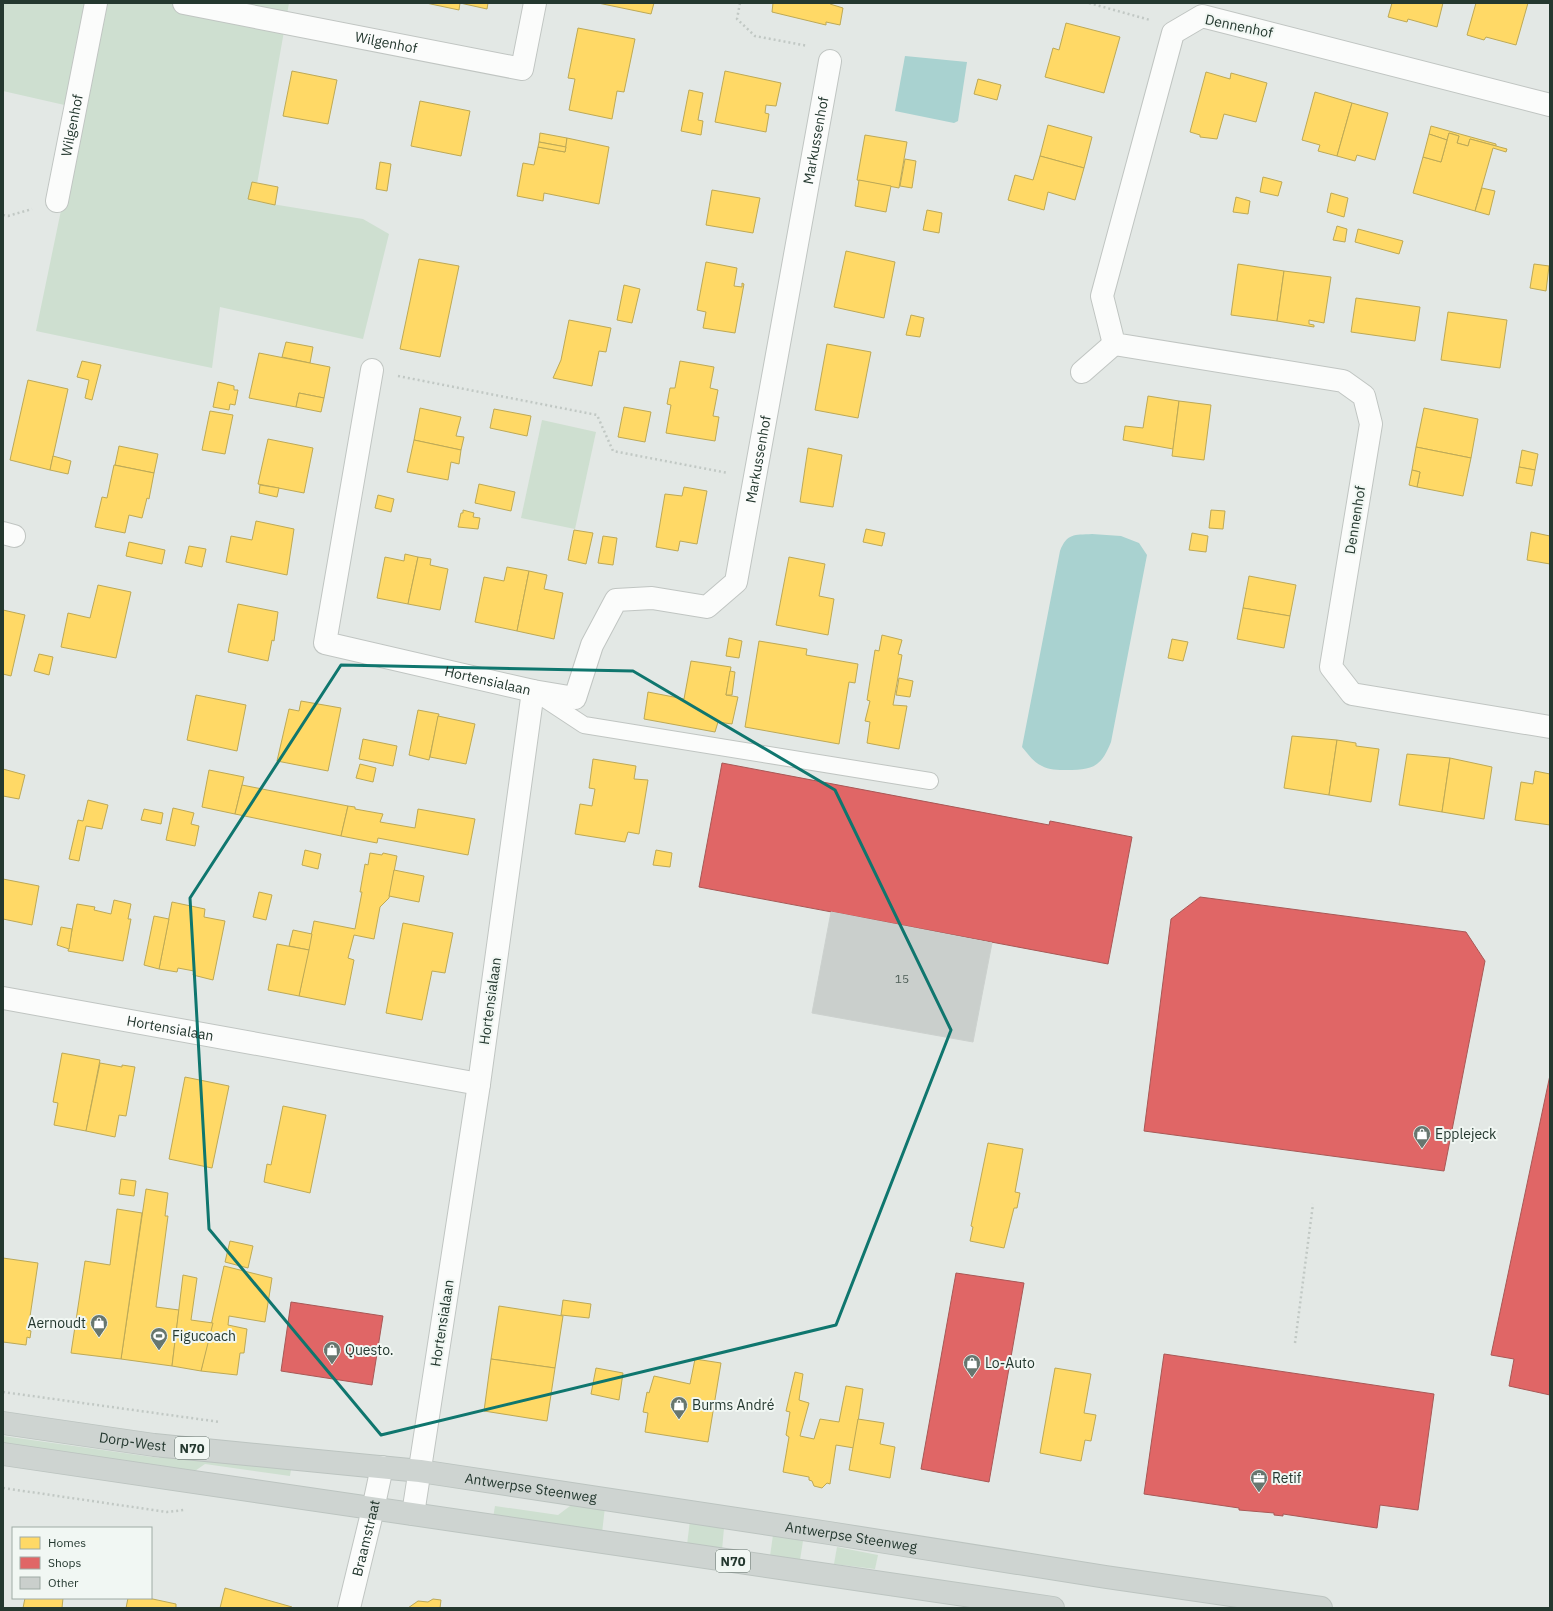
<svg xmlns="http://www.w3.org/2000/svg" width="1553" height="1611" font-family="'IBM Plex Sans',sans-serif">
<style>
.green{fill:#cedfd0}
.water{fill:#a9d2d0}
.homes{fill:#ffd966;stroke:#bda956}
.shops{fill:#e06666;stroke:#a85856}
.building{fill:#cacfcc;stroke:#ccd1ce}
.lines{fill:none;stroke-linecap:round;stroke-linejoin:round}
.lane-casing{stroke:#c0c5c2;stroke-width:18}
.street-casing{stroke:#c0c5c2;stroke-width:24}
.secondary-casing{stroke:#c0c5c2;stroke-width:24}
.primary-casing{stroke:#bcc4c0;stroke-width:24}
.path{stroke:#c1c8c4;stroke-width:2.5;stroke-dasharray:2 3;stroke-linecap:butt}
.lane{stroke:#fbfcfb;stroke-width:16}
.street{stroke:#fbfcfb;stroke-width:22}
.secondary{stroke:#fbfcfb;stroke-width:22}
.primary{stroke:#ced4d1;stroke-width:22}
.marked{fill:none;stroke:#0f766e;stroke-width:3;stroke-linejoin:round}
.labels{text-anchor:middle;dominant-baseline:central;stroke-width:4;stroke-linejoin:round;paint-order:stroke}
.number-label{font-size:12px;fill:#4e5e57}
.shield{fill:#f1f7f3;stroke:#62716a;stroke-width:1}
.shield-label{font-size:13px;font-weight:bold;fill:#24382f}
.street-label{font-size:14px;fill:#24382f;stroke:#f1f7f3}
.poi-label{font-size:14px;fill:#24382f;stroke:#f1f7f3;text-anchor:start}
</style>
<rect width="100%" height="100%" fill="#e3e8e5"/>
<g class="green">
<polygon points="3,3 289,3 254,201 363,219 389,234 363,339 220,307 212,368 36,331 82,109 3,91"/>
<polygon points="542,420 596,432 575,529 521,518"/>
<polygon points="3,1436 159,1458 160,1455 292,1463 290,1476 205,1464 192,1473 3,1444"/>
<polygon points="574,1503 605,1507 602,1533 493,1518 495,1506 558,1515"/>
<polygon points="690,1520 724,1528 722,1550 687,1545"/>
<polygon points="773,1535 803,1541 800,1560 770,1556"/>
<polygon points="837,1547 878,1555 875,1569 834,1564"/>
</g>
<g class="water">
<polygon points="905,56 967,62 958,121 954,123 895,111"/>
<path d="M1092 534 1121 536 1139 543 1147 555 1111 742C1101 767 1093 770 1066 770 1059 770 1048 770 1042 766 1033 762 1028 754 1022 747L1060 551C1067 533 1074 535 1092 534Z"/>
</g>
<g class="homes">
<polygon points="426,3 460,3 459,10"/>
<polygon points="460,3 488,3 487,9"/>
<polygon points="598,3 654,3 651,14"/>
<polygon points="773,3 830,3 830,4 843,8 840,25 826,22 826,25 772,12"/>
<polygon points="1392,3 1443,3 1437,27 1408,19 1407,22 1388,17"/>
<polygon points="1476,3 1528,3 1516,45 1486,37 1484,40 1467,35"/>
<polygon points="1066,23 1120,37 1104,93 1045,77 1053,48 1059,50"/>
<polygon points="578,28 635,39 624,92 617,91 612,119 569,110 575,79 568,78"/>
<polygon points="292,71 337,80 328,124 283,116"/>
<polygon points="725,71 781,83 776,106 766,105 765,113 769,114 766,132 715,122"/>
<polygon points="1206,72 1230,79 1231,73 1267,83 1256,122 1224,114 1217,139 1200,137 1200,135 1190,132"/>
<polygon points="978,79 1001,85 997,100 974,94"/>
<polygon points="689,90 703,93 698,120 703,121 701,135 681,131"/>
<polygon points="1315,92 1352,103 1337,156 1318,151 1320,145 1302,140"/>
<polygon points="420,101 470,111 461,156 411,146"/>
<polygon points="1352,103 1388,113 1375,160 1357,155 1355,161 1337,156"/>
<polygon points="1048,125 1092,137 1084,168 1040,156"/>
<polygon points="1431,126 1496,144 1496,146 1470,139 1468,146 1457,143 1459,136 1449,133 1447,140 1429,134"/>
<polygon points="540,133 567,138 566,147 539,142"/>
<polygon points="1449,133 1459,136 1457,143 1468,146 1470,139 1507,149 1506,152 1493,148 1475,211 1413,193 1423,157 1441,162"/>
<polygon points="1429,134 1447,140 1441,162 1423,157"/>
<polygon points="865,135 907,142 899,188 857,180"/>
<polygon points="567,138 609,147 599,204 544,193 543,201 517,196 523,163 534,165 538,147 565,152"/>
<polygon points="539,142 566,147 565,152 538,147"/>
<polygon points="1040,156 1084,168 1075,200 1048,192 1044,210 1008,200 1015,175 1033,180"/>
<polygon points="905,159 916,161 912,188 900,186"/>
<polygon points="380,162 391,164 387,191 376,189"/>
<polygon points="1263,177 1282,182 1278,196 1260,192"/>
<polygon points="859,180 891,186 886,212 855,206"/>
<polygon points="252,182 278,187 275,205 248,199"/>
<polygon points="1482,188 1495,191 1489,215 1475,211"/>
<polygon points="712,190 760,198 753,233 706,225"/>
<polygon points="1331,193 1348,198 1344,217 1327,212"/>
<polygon points="1236,197 1250,201 1248,214 1233,212"/>
<polygon points="927,210 942,213 939,233 923,230"/>
<polygon points="1337,226 1347,229 1345,242 1333,240"/>
<polygon points="1358,229 1403,241 1399,254 1355,242"/>
<polygon points="846,251 895,262 884,318 834,307"/>
<polygon points="419,259 459,266 440,357 400,349"/>
<polygon points="706,262 737,268 734,286 742,287 742,283 744,284 735,333 703,328 706,312 697,310"/>
<polygon points="1238,264 1284,271 1277,321 1231,315"/>
<polygon points="1534,264 1549,266 1546,291 1530,288"/>
<polygon points="1284,271 1331,277 1324,323 1309,320 1309,324 1314,325 1314,327 1277,321"/>
<polygon points="624,285 640,289 632,323 617,320"/>
<polygon points="1356,298 1420,307 1415,341 1351,332"/>
<polygon points="1448,312 1507,320 1500,368 1441,360"/>
<polygon points="911,315 924,318 920,337 906,335"/>
<polygon points="569,320 611,328 606,352 599,351 592,386 553,378 561,360"/>
<polygon points="286,342 313,347 310,363 282,357"/>
<polygon points="827,344 871,352 858,418 815,410"/>
<polygon points="259,353 330,367 324,398 299,393 296,407 249,398"/>
<polygon points="82,361 101,365 92,400 85,398 89,380 77,377"/>
<polygon points="680,361 714,367 710,388 718,390 713,416 719,417 715,441 666,433 671,405 667,404 670,388 675,388"/>
<polygon points="28,380 68,389 50,470 10,460"/>
<polygon points="218,382 234,386 234,390 238,390 235,405 230,404 229,410 213,407"/>
<polygon points="299,393 324,398 321,412 296,407"/>
<polygon points="1148,396 1179,401 1173,449 1123,440 1125,426 1143,428"/>
<polygon points="1179,401 1211,405 1204,460 1172,456"/>
<polygon points="624,407 651,412 645,442 618,437"/>
<polygon points="420,408 461,417 456,436 464,437 461,450 414,440"/>
<polygon points="1424,408 1478,419 1471,458 1416,447"/>
<polygon points="494,409 531,416 527,436 490,428"/>
<polygon points="210,411 233,415 225,454 202,450"/>
<polygon points="268,439 313,448 304,493 258,484"/>
<polygon points="414,440 461,450 459,464 451,462 448,480 407,472"/>
<polygon points="119,446 158,454 154,473 115,465"/>
<polygon points="1416,447 1471,458 1463,496 1417,487 1420,472 1412,470"/>
<polygon points="808,448 842,455 833,507 800,502"/>
<polygon points="1522,450 1538,454 1535,470 1519,467"/>
<polygon points="53,456 71,461 68,474 50,470"/>
<polygon points="114,465 154,473 149,499 147,498 142,518 129,515 125,533 95,527 102,497 107,498"/>
<polygon points="1519,467 1535,470 1532,486 1516,483"/>
<polygon points="1412,470 1420,472 1417,487 1409,485"/>
<polygon points="479,484 515,492 511,511 475,503"/>
<polygon points="260,485 279,488 277,497 259,493"/>
<polygon points="684,487 707,491 697,544 680,541 678,551 656,547 665,494 682,496"/>
<polygon points="378,495 394,499 391,512 375,508"/>
<polygon points="463,510 474,513 473,517 480,518 478,529 458,527 461,513 463,513"/>
<polygon points="1211,510 1225,511 1223,529 1209,528"/>
<polygon points="256,521 294,529 287,575 226,562 231,536 252,540"/>
<polygon points="866,529 885,533 882,546 863,542"/>
<polygon points="574,530 593,533 586,564 568,560"/>
<polygon points="1531,532 1550,536 1550,564 1527,560"/>
<polygon points="1192,533 1208,536 1206,552 1189,550"/>
<polygon points="603,536 617,538 613,565 598,563"/>
<polygon points="129,542 165,550 162,564 126,556"/>
<polygon points="189,546 206,549 202,567 185,563"/>
<polygon points="405,554 418,557 408,604 377,598 385,557 404,561"/>
<polygon points="418,557 431,559 430,565 448,569 440,610 408,604"/>
<polygon points="789,557 825,564 819,596 834,599 828,635 776,625"/>
<polygon points="507,567 529,571 517,631 475,622 484,577 504,581"/>
<polygon points="529,571 547,575 544,589 563,593 554,639 517,631"/>
<polygon points="1249,576 1296,585 1290,616 1243,608"/>
<polygon points="98,585 131,592 116,658 61,647 68,613 90,618"/>
<polygon points="238,604 278,612 274,641 272,640 268,661 228,652"/>
<polygon points="1243,608 1290,616 1284,648 1237,639"/>
<polygon points="3,610 25,615 11,676 3,674"/>
<polygon points="882,635 902,640 898,654 902,655 893,705 907,706 899,749 867,743 870,722 865,721 870,701 867,700 875,650 879,651"/>
<polygon points="729,638 742,641 739,658 726,656"/>
<polygon points="1172,639 1188,642 1183,661 1168,658"/>
<polygon points="759,641 807,649 806,655 858,664 855,683 849,682 839,744 745,727"/>
<polygon points="39,654 53,657 49,675 34,671"/>
<polygon points="691,661 731,667 726,695 738,697 732,724 718,722 715,732 644,719 648,692 684,699"/>
<polygon points="730,671 735,672 732,695 726,695"/>
<polygon points="899,678 913,681 910,697 896,695"/>
<polygon points="196,695 246,705 237,751 187,740"/>
<polygon points="301,701 341,708 328,771 277,761 289,709 299,711"/>
<polygon points="418,710 439,714 429,760 409,755"/>
<polygon points="438,716 475,724 466,764 430,757"/>
<polygon points="1292,736 1337,740 1329,795 1284,788"/>
<polygon points="363,739 397,746 393,766 359,759"/>
<polygon points="1337,740 1356,743 1356,746 1379,749 1371,802 1329,795"/>
<polygon points="1407,754 1450,758 1442,812 1399,805"/>
<polygon points="1450,758 1492,767 1484,819 1442,812"/>
<polygon points="593,759 636,766 634,779 648,780 639,834 628,832 625,842 575,834 580,804 592,806 595,789 589,788"/>
<polygon points="360,764 376,768 373,782 356,778"/>
<polygon points="3,769 25,775 19,799 3,796"/>
<polygon points="209,770 244,777 235,814 202,807"/>
<polygon points="1535,771 1550,774 1550,825 1515,820 1521,782 1533,784"/>
<polygon points="242,785 348,806 341,836 235,814"/>
<polygon points="88,800 108,805 102,829 86,826 79,861 69,859 78,820 83,821"/>
<polygon points="348,806 355,807 355,809 383,814 380,822 415,828 418,809 475,819 468,855 378,838 377,843 341,836"/>
<polygon points="173,808 194,813 191,824 199,826 195,846 166,840"/>
<polygon points="144,809 163,813 161,824 141,820"/>
<polygon points="305,850 321,854 318,869 302,865"/>
<polygon points="656,850 672,853 670,867 653,865"/>
<polygon points="370,853 382,855 383,853 397,856 389,898 380,907 374,939 354,935 348,958 354,960 345,1005 299,996 314,921 355,929 362,892 360,892 365,864 368,865"/>
<polygon points="394,870 424,876 419,902 389,896"/>
<polygon points="3,879 39,886 32,925 3,919"/>
<polygon points="259,892 272,895 266,920 253,917"/>
<polygon points="114,900 131,904 128,919 131,919 123,961 68,951 77,904 95,907 94,910 111,914"/>
<polygon points="172,902 205,909 204,917 225,921 213,980 193,975 194,971 178,968 177,972 159,969"/>
<polygon points="154,916 169,919 159,969 144,965"/>
<polygon points="403,923 453,933 445,973 432,971 422,1020 386,1013"/>
<polygon points="61,927 72,929 69,949 57,945"/>
<polygon points="293,930 312,934 309,950 289,946"/>
<polygon points="277,944 309,950 299,996 268,990"/>
<polygon points="62,1053 100,1060 86,1131 54,1125 58,1103 53,1102"/>
<polygon points="100,1063 122,1067 122,1065 135,1067 126,1116 119,1115 115,1137 86,1131"/>
<polygon points="185,1077 229,1086 212,1168 169,1159"/>
<polygon points="283,1106 326,1115 310,1193 264,1182 267,1164 271,1165"/>
<polygon points="988,1143 1023,1149 1015,1192 1020,1193 1017,1208 1014,1208 1004,1248 970,1241 973,1227 971,1226"/>
<polygon points="121,1179 136,1181 134,1196 119,1194"/>
<polygon points="146,1189 168,1193 165,1216 168,1216 156,1307 179,1310 172,1366 121,1359"/>
<polygon points="117,1209 142,1213 121,1359 71,1353 85,1261 110,1265"/>
<polygon points="230,1241 253,1246 248,1268 225,1262"/>
<polygon points="3,1258 38,1263 28,1330 31,1331 30,1338 27,1337 26,1345 3,1342"/>
<polygon points="224,1266 272,1278 265,1322 229,1316 228,1325 247,1329 244,1353 240,1353 237,1375 201,1371"/>
<polygon points="183,1275 197,1278 191,1320 213,1323 201,1371 172,1366"/>
<polygon points="563,1300 591,1304 589,1318 561,1315"/>
<polygon points="499,1306 563,1316 555,1368 491,1359"/>
<polygon points="491,1359 555,1368 547,1421 484,1411"/>
<polygon points="695,1359 721,1363 708,1442 645,1432 648,1413 643,1412 647,1392 649,1393 654,1376 690,1384"/>
<polygon points="596,1368 623,1373 619,1400 591,1394"/>
<polygon points="1055,1368 1091,1374 1084,1413 1096,1415 1091,1441 1085,1440 1081,1461 1040,1453"/>
<polygon points="795,1372 803,1374 799,1400 809,1403 800,1436 814,1439 820,1419 839,1422 846,1386 863,1389 854,1448 836,1445 830,1484 827,1483 822,1488 814,1486 812,1481 809,1480 809,1477 783,1472 789,1437 786,1435 790,1412 786,1411"/>
<polygon points="858,1419 884,1423 880,1444 895,1447 890,1478 849,1470"/>
<polygon points="225,1588 292,1607 292,1608 220,1608"/>
<polygon points="25,1598 63,1598 62,1608 23,1608"/>
<polygon points="128,1598 148,1598 176,1604 176,1608 126,1608"/>
<polygon points="433,1599 441,1600 440,1608 408,1608 418,1601 428,1602"/>
</g>
<g class="shops">
<polygon points="722,763 1049,825 1050,821 1132,837 1108,964 699,887"/>
<polygon points="1200,897 1466,932 1485,961 1444,1171 1144,1131 1171,919"/>
<polygon points="1550,1075 1550,1395 1509,1386 1514,1359 1491,1355"/>
<polygon points="956,1273 1024,1283 989,1482 921,1469"/>
<polygon points="291,1302 383,1316 372,1385 281,1371"/>
<polygon points="1164,1354 1434,1394 1418,1510 1380,1505 1377,1528 1283,1514 1283,1516 1274,1515 1274,1513 1239,1510 1239,1508 1144,1494"/>
</g>
<polygon class="building" points="831,912 992,943 973,1042 812,1013"/>
<g class="lines">
<defs>
<polyline id="lane" points="537,694 584,725 930,781"/>
<g id="street">
<path id="s1" d="M184 3 522 69 535 3"/>
<polyline points="1550,105 1202,16 1173,33 1102,296 1114,344 1343,381 1364,396 1371,424 1331,667 1352,694 1550,727"/>
<path id="s2" d="M57 201 96 3"/>
<path id="s3" d="M372 370 325 643 533 691 479 1084 413 1514"/>
<polyline points="1082,372 1114,344"/>
<polyline points="3,533 14,536"/>
<path id="s4" d="M533 691 575 698 592 645 616 600 652 598 707 607 736 582 830 61"/>
<path id="s5" d="M3 998 479 1084"/>
</g>
<g id="secondary">
<path id="s6" d="M349 1608 373 1509 382 1467"/>
</g>
<g id="primary">
<path id="s7" d="M3 1423 154 1445 420 1471 829 1533 1106 1577 1321 1608"/>
<polyline points="3,1454 1053,1608"/>
</g>
</defs>
<use href="#lane" class="lane-casing"/>
<use href="#street" class="street-casing"/>
<use href="#secondary" class="secondary-casing"/>
<use href="#primary" class="primary-casing"/>
<g class="path">
<polyline points="740,3 737,19 755,36 808,46"/>
<polyline points="1089,3 1150,20"/>
<polyline points="3,215 8,216 32,209"/>
<polyline points="398,376 597,415 613,451 728,473"/>
<polyline points="1295,1343 1313,1204"/>
<polyline points="3,1392 220,1422"/>
<polyline points="3,1488 167,1512 184,1510"/>
</g>
<use href="#lane" class="lane"/>
<use href="#street" class="street"/>
<use href="#secondary" class="secondary"/>
<use href="#primary" class="primary"/>
</g>
<path class="marked" d="M341 665 633 671 835 790 951 1030 836 1325 381 1435 209 1229 190 898Z"/>
<defs>
<symbol id="shop-pin" viewBox="-11 -11 22 30"><path d="M0 17L-7.5 6A9.5 9.5 0 1 1 7.5 6Z" fill="#67766f" stroke="#f1f7f3"/><path d="M-5-2.5h2.3a2.7 3.5 0 0 1 5.4 0H5L5.5 6h-11ZM-1.5-2.5h3a1.5 2.3 0 0 0-3 0Z" fill="#fff"/></symbol>
<symbol id="stadium-pin" viewBox="-11 -11 22 30"><path d="M0 17L-7.5 6A9.5 9.5 0 1 1 7.5 6Z" fill="#67766f" stroke="#f1f7f3"/><path d="M0-5a6.5 5 0 1 0 0 10a6.5 5 0 1 0 0-10ZM-3.5-1.8h7v3.6h-7Z" fill="#fff"/></symbol>
<symbol id="office-pin" viewBox="-11 -11 22 30"><path d="M0 17L-7.5 6A9.5 9.5 0 1 1 7.5 6Z" fill="#67766f" stroke="#f1f7f3"/><path d="M-6-3h4V-5.5h4V-3h4V5H-6ZM-1-4.5V-3h2v-1.5ZM-6 0V1H6V0Z" fill="#fff"/></symbol>
</defs>
<g fill-rule="evenodd">
<use href="#shop-pin" x="1412" y="1124" width="20" height="27"/>
<use href="#shop-pin" x="89" y="1313" width="20" height="27"/>
<use href="#stadium-pin" x="149" y="1326" width="20" height="27"/>
<use href="#shop-pin" x="322" y="1340" width="20" height="27"/>
<use href="#shop-pin" x="962" y="1353" width="20" height="27"/>
<use href="#shop-pin" x="669" y="1395" width="20" height="27"/>
<use href="#office-pin" x="1249" y="1468" width="20" height="27"/>
</g>
<g class="labels">
<g class="number-label">
<text x="902" y="978">15</text>
</g>
<g class="shield">
<rect x="175" y="1437" width="34" height="22" rx="3"/>
<rect x="716" y="1550" width="34" height="22" rx="3"/>
</g>
<g class="shield-label">
<text x="192" y="1448">N70</text>
<text x="733" y="1561">N70</text>
</g>
<g class="street-label">
<text transform="translate(1239 26) rotate(12)">Dennenhof</text>
<text stroke="none"><textPath href="#s1" startOffset="206">Wilgenhof</textPath></text>
<text stroke="none"><textPath href="#s2" startOffset="77">Wilgenhof</textPath></text>
<text stroke="none"><textPath href="#s4" startOffset="728">Markussenhof</textPath></text>
<text stroke="none"><textPath href="#s4" startOffset="404">Markussenhof</textPath></text>
<text transform="translate(1355 520) rotate(-81)">Dennenhof</text>
<text stroke="none"><textPath href="#s3" startOffset="444">Hortensialaan</textPath></text>
<text transform="translate(490 1001) rotate(-82)">Hortensialaan</text>
<text stroke="none"><textPath href="#s5" startOffset="170">Hortensialaan</textPath></text>
<text transform="translate(442 1323) rotate(-81)">Hortensialaan</text>
<text stroke="none"><textPath href="#s7" startOffset="131">Dorp-West</textPath></text>
<text stroke="none"><textPath href="#s7" startOffset="532">Antwerpse Steenweg</textPath></text>
<text stroke="none"><textPath href="#s7" startOffset="856">Antwerpse Steenweg</textPath></text>
<text stroke="none"><textPath href="#s6" startOffset="72">Braamstraat</textPath></text>
</g>
<g class="poi-label">
<text x="1435" y="1134">Epplejeck</text>
<text x="86" y="1323" text-anchor="end">Aernoudt</text>
<text x="172" y="1336">Figucoach</text>
<text x="345" y="1350">Questo.</text>
<text x="985" y="1363">Lo-Auto</text>
<text x="692" y="1405">Burms André</text>
<text x="1272" y="1478">Retif</text>
</g>
</g>
<rect width="1553" height="1611" fill="none" stroke="#24382f" stroke-width="8"/>
<rect x="12" y="1527" width="140" height="72" fill="#f1f7f3" stroke="#9faba5"/>
<rect x="20" y="1537" width="20" height="12" fill="#ffd966" stroke="#9faba5"/>
<text x="48" y="1547" font-size="12" fill="#24382f">Homes</text>
<rect x="20" y="1557" width="20" height="12" fill="#e06666" stroke="#9faba5"/>
<text x="48" y="1567" font-size="12" fill="#24382f">Shops</text>
<rect x="20" y="1577" width="20" height="12" fill="#cacfcc" stroke="#9faba5"/>
<text x="48" y="1587" font-size="12" fill="#24382f">Other</text>
</svg>
